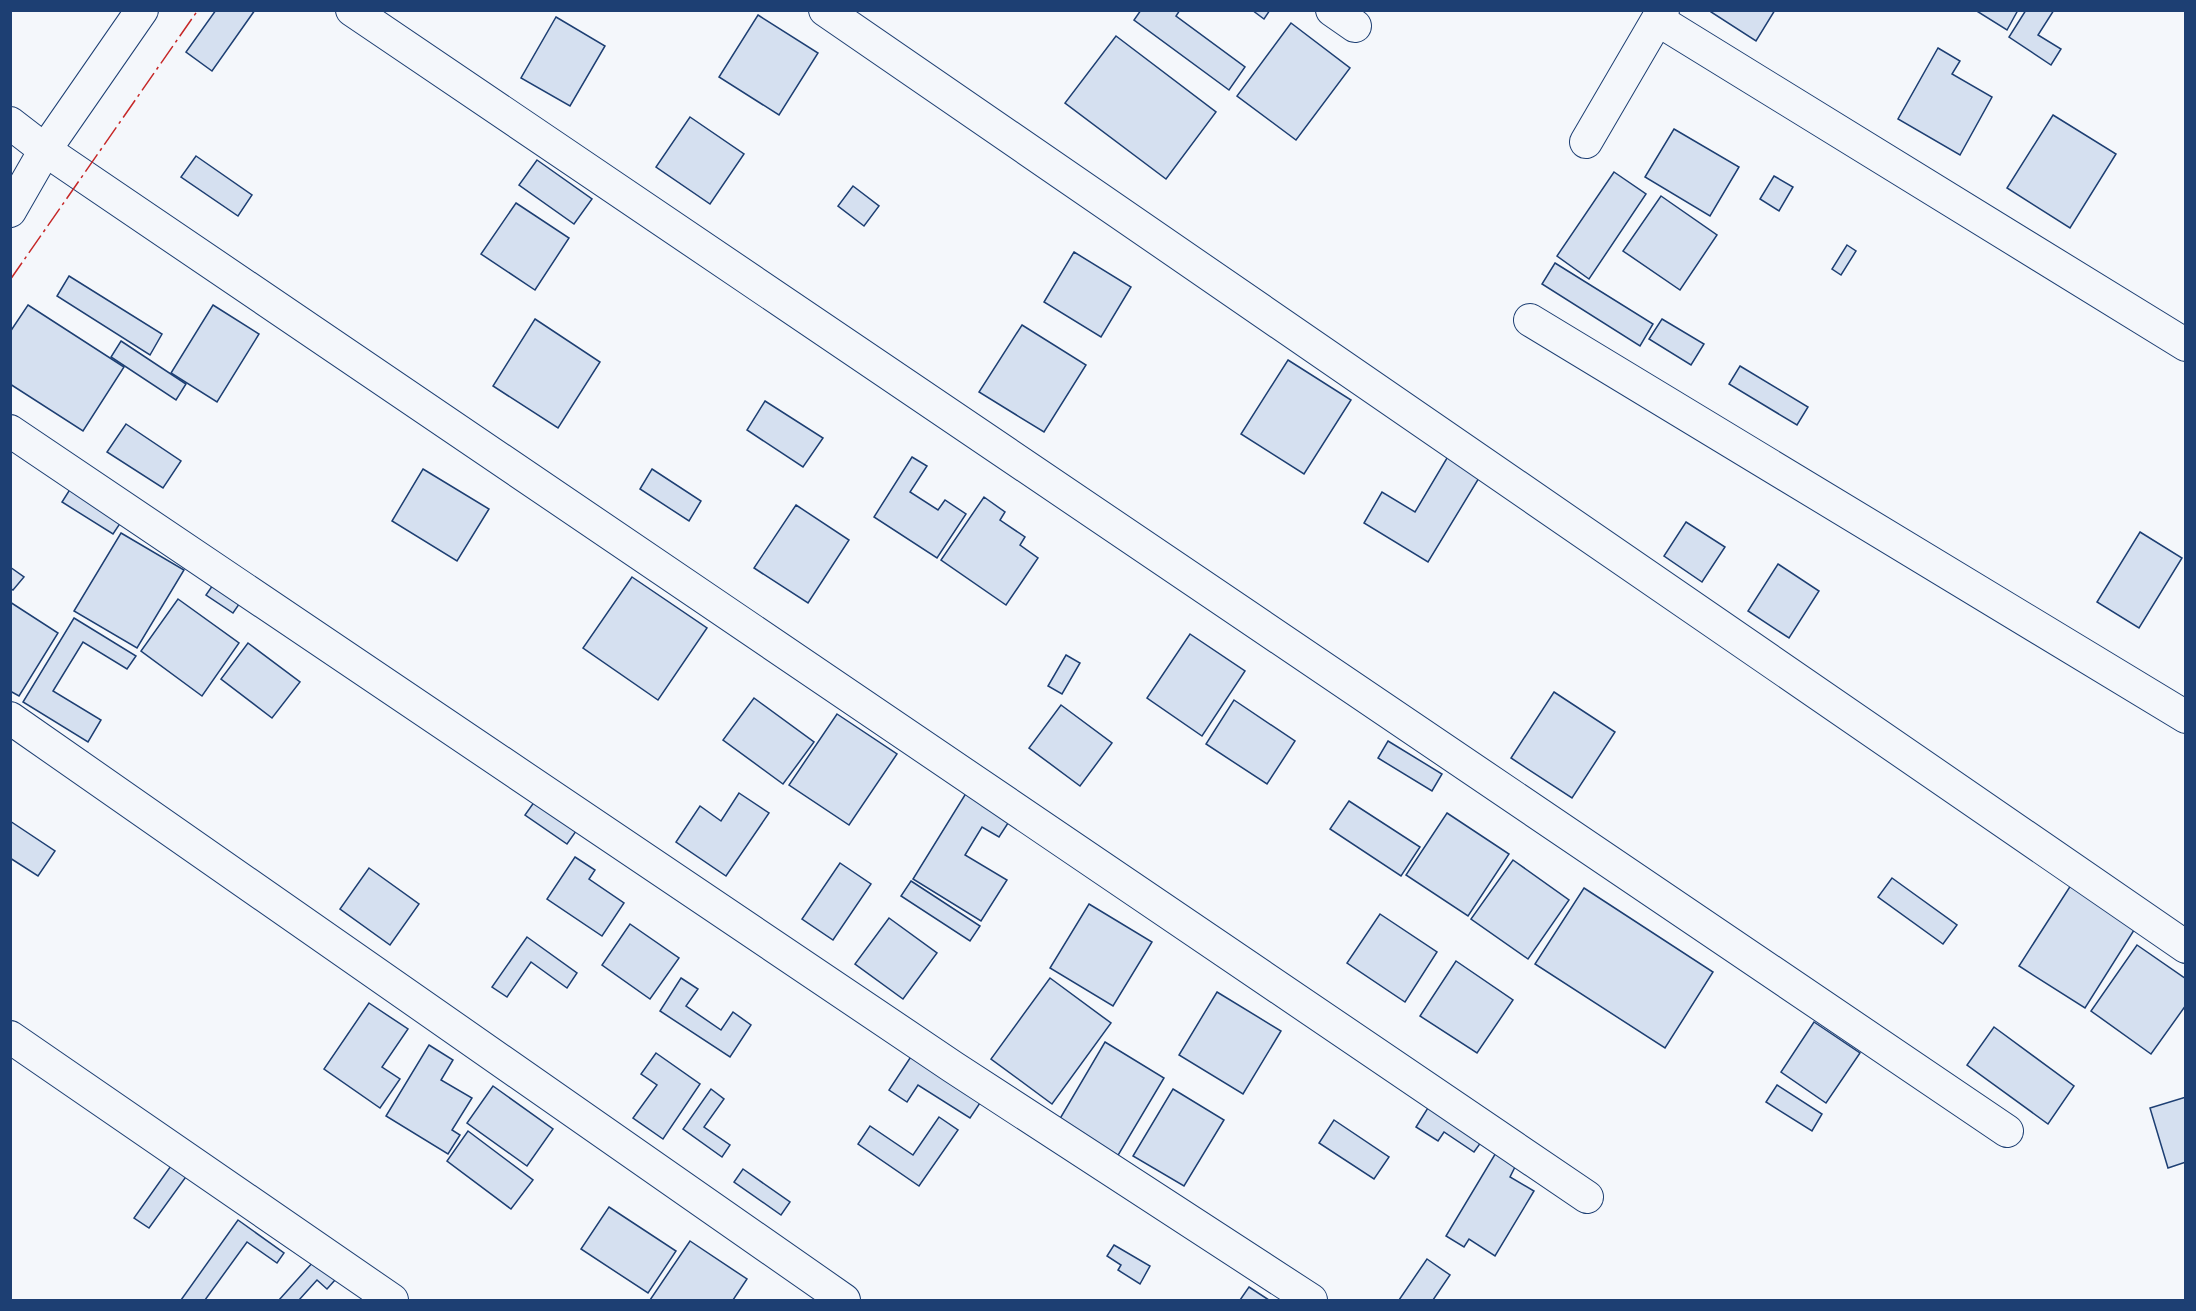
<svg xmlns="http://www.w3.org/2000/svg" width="2196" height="1311" font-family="Georgia,serif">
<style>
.building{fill:#d5e0f0;stroke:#1d3f73;stroke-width:1.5}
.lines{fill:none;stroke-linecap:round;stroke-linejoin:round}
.minor-casing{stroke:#1d3f73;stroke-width:34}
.minor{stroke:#f4f7fb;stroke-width:32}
.power{stroke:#c62828;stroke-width:1.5;stroke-dasharray:21 4.5 3 4.5;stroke-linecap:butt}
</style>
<rect width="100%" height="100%" fill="#f4f7fb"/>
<g class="building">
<polygon points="216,10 255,10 212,71 186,52"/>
<polygon points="1141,10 1180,10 1176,16 1245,67 1229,90 1134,20"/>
<polygon points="1252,10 1270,10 1264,19"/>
<polygon points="1712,10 1775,10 1756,41 1711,12"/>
<polygon points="1975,10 2018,10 2007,30"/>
<polygon points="2026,10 2054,10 2038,35 2061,49 2051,65 2009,37"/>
<polygon points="758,15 818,53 779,115 719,77"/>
<polygon points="556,17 605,46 570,106 521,78"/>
<polygon points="1291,23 1350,68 1296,140 1237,96"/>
<polygon points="1116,36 1216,112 1166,179 1065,103"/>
<polygon points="1938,48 1960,61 1952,74 1992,97 1960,155 1898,119"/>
<polygon points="2053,115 2116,154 2070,228 2007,188"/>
<polygon points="690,117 744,154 710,204 656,167"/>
<polygon points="1674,129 1739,167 1710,216 1645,177"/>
<polygon points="196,156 252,195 238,216 181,177"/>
<polygon points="537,160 592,199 574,224 519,185"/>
<polygon points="1614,172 1646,194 1589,279 1557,256"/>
<polygon points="1774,176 1793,187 1779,211 1760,199"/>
<polygon points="853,186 879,206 864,226 838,206"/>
<polygon points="1661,196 1717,235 1680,290 1623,251"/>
<polygon points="516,203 569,238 535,290 481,254"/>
<polygon points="1847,245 1856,251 1841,275 1832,269"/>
<polygon points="1074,252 1131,287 1101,337 1044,302"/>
<polygon points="1555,263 1653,324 1640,346 1542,284"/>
<polygon points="69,276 162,334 150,355 57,296"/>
<polygon points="28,305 124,367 83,431 10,384 10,332"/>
<polygon points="213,305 259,334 217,402 171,373"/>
<polygon points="535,319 600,362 558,428 493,386"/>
<polygon points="1662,319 1704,344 1691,365 1649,339"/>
<polygon points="1022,325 1086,365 1044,432 979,392"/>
<polygon points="121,341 186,384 176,400 111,357"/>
<polygon points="1288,360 1351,400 1304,474 1241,434"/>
<polygon points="1740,366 1808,407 1797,425 1729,384"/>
<polygon points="765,401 823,438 803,467 747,430"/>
<polygon points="126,424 181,461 163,488 107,452"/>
<polygon points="1450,453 1482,473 1428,562 1364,523 1382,492 1415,512"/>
<polygon points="912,457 927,466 910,492 938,510 945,500 966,514 937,558 874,517"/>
<polygon points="423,469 489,509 457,561 392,521"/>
<polygon points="652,469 701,501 689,521 640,489"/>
<polygon points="74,483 125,516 113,534 62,502"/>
<polygon points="984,497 1005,512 1000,520 1025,537 1020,545 1038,558 1006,605 941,560"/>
<polygon points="796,505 849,540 808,603 754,568"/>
<polygon points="1686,522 1725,547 1702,582 1664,556"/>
<polygon points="2140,532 2182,558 2139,628 2097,602"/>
<polygon points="121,533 184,570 137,648 74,611"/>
<polygon points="1778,564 1819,591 1789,638 1748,611"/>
<polygon points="10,567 24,577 13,590 10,588"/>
<polygon points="632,577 707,628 658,700 583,648"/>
<polygon points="217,579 244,597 233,613 206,595"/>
<polygon points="178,599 239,643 202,696 141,651"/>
<polygon points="10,602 58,633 19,696 10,691"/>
<polygon points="74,618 136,656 127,669 83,642 53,691 101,720 88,742 23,702"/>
<polygon points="1190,634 1245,671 1202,736 1147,698"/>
<polygon points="248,643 300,682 272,718 221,679"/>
<polygon points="1066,655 1080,663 1062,694 1048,686"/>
<polygon points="1554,692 1615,732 1572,798 1511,758"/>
<polygon points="754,698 814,742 783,784 723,740"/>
<polygon points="1234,700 1295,741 1267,784 1206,744"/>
<polygon points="1061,705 1112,743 1080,786 1029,748"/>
<polygon points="837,714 897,754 849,825 789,785"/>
<polygon points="1388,741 1442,774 1432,791 1378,758"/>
<polygon points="968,790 1012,817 999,837 982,827 965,855 1007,880 981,921 913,879"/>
<polygon points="739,793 769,813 726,876 676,842 700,806 721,821"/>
<polygon points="537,798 579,827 567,844 525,815"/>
<polygon points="1349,801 1420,847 1401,876 1330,829"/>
<polygon points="1447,813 1509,854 1468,916 1406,875"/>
<polygon points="10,821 55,851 38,876 10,858"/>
<polygon points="575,857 595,870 589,879 624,903 602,936 547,899"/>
<polygon points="1513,860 1569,900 1528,959 1471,919"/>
<polygon points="840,863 871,884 833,940 802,919"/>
<polygon points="369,868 419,904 390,945 340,909"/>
<polygon points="1892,878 1957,925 1943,944 1878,897"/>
<polygon points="911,881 980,926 970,941 901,896"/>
<polygon points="2071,885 2136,927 2085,1008 2019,966"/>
<polygon points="1584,888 1713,972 1665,1048 1535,964"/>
<polygon points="1089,904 1152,942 1113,1006 1050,968"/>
<polygon points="1380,914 1437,952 1405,1002 1347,963"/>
<polygon points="889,918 937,953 903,999 855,964"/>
<polygon points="630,924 679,958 650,999 602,965"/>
<polygon points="527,937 577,973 567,988 531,962 507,997 492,987"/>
<polygon points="2137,945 2186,979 2186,1005 2151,1054 2091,1011"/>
<polygon points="1456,961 1513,1000 1477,1053 1420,1016"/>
<polygon points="681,978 698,989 686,1006 721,1030 733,1012 751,1025 730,1057 660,1011"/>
<polygon points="1050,978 1111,1023 1052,1104 991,1059"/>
<polygon points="1217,992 1281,1031 1243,1094 1179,1055"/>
<polygon points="369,1003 408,1029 382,1067 400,1079 380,1108 324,1069"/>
<polygon points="1814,1022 1860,1053 1826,1103 1781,1072"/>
<polygon points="1994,1027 2074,1086 2048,1124 1967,1065"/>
<polygon points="1105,1042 1164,1078 1117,1157 1058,1122"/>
<polygon points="429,1045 453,1060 441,1080 472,1098 452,1130 460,1135 448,1154 386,1116"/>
<polygon points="656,1053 700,1084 663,1139 633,1118 657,1085 641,1074"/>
<polygon points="912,1055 982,1100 970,1118 918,1085 907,1102 889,1090"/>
<polygon points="1777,1085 1822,1114 1812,1131 1766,1102"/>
<polygon points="493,1086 553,1129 527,1166 467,1123"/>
<polygon points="711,1089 724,1099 704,1127 730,1145 722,1157 683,1129"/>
<polygon points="1173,1089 1224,1120 1184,1186 1133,1156"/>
<polygon points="2186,1097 2186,1162 2168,1168 2150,1108"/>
<polygon points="1431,1103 1484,1138 1474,1152 1444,1132 1438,1141 1416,1127"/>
<polygon points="939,1117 958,1130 919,1186 858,1144 870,1126 913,1155"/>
<polygon points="1334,1120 1389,1157 1374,1179 1319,1143"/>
<polygon points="468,1131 533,1180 511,1209 447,1161"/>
<polygon points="1497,1151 1517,1163 1510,1177 1534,1191 1495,1256 1469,1239 1464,1247 1446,1236"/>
<polygon points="173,1163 188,1174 149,1228 134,1218"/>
<polygon points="743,1169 790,1202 781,1215 734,1182"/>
<polygon points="609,1207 676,1251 648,1293 581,1249"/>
<polygon points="238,1220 284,1253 277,1263 247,1242 205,1300 181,1300"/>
<polygon points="690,1241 747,1279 733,1300 650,1300"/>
<polygon points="1114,1245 1150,1266 1140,1284 1118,1270 1121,1265 1107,1256"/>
<polygon points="1427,1259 1450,1275 1433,1300 1399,1300"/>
<polygon points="314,1261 335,1280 327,1289 317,1280 299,1300 279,1300"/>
<polygon points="1249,1287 1269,1300 1240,1300"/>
</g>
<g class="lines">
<defs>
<g id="minor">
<polyline points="352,10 2007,1131"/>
<polyline points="825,10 2186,947"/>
<polyline points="1332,10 1355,26"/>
<polyline points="1658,20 2186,345"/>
<polyline points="10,123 45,150 1587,1197"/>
<polyline points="1586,142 1663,10"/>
<polyline points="10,211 45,150 142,10"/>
<polyline points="1530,320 2186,717"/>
<polyline points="10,431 953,1067 1311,1300"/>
<polyline points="10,718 844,1300"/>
<polyline points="10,1037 392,1300"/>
</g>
</defs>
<use href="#minor" class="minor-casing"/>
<use href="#minor" class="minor"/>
<polyline class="power" points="10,280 198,10"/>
</g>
<rect width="2196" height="1311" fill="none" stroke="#1d3f73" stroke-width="24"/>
</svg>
